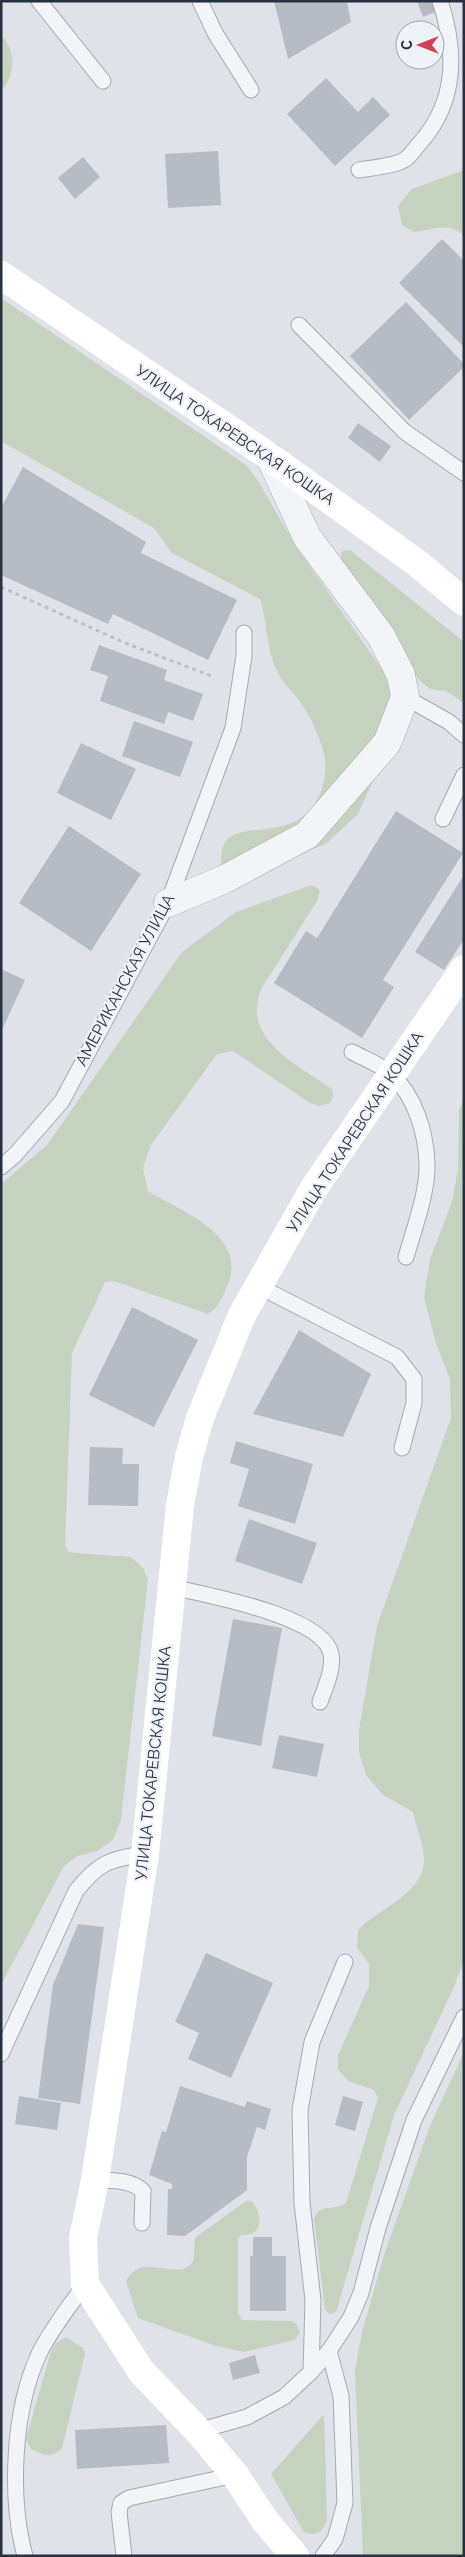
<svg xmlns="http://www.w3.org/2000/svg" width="465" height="2557" font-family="Raleway,sans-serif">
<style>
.green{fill:#c5d3c0}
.building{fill:#b6bcc6}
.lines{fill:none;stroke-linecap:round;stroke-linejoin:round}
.service-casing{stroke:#a4aab3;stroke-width:17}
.minor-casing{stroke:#a4aab3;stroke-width:29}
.path{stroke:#bdc1c8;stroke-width:3;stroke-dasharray:4 4;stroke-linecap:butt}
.service{stroke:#f2f4f7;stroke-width:15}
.minor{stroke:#f2f4f7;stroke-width:28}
.secondary{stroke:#fff;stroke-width:28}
.labels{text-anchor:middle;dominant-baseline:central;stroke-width:4.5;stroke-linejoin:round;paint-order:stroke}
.street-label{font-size:16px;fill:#273141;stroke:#eff2f6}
</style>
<rect width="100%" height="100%" fill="#dfe3e9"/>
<g class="green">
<path d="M1 35C17 50 15 76 1 91Z"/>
<path d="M464 170V236C450 221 432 230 414 232L402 225 398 206 412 189Z"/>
<path d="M1 298 246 465 258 481 297 548 384 672 395 707 386 752 358 814 326 844 234 880 221 872C221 862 220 851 225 842 241 819 297 844 319 796 324 786 326 771 325 759 322 741 311 718 301 703 294 693 283 684 278 673 266 650 268 624 260 599L172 553 154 528 1 441Z"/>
<polygon points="350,550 464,642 464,703 446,691 430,689 419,680 340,560 342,551"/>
<path d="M309 886H315L320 891 317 901 263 986C237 1037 297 1064 332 1089L333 1097 330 1103 319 1106 310 1103 233 1051 217 1054 151 1145 143 1168 148 1191C181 1211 250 1236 227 1286 222 1297 219 1308 208 1314L114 1281 105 1282 72 1353 65 1545 69 1552 77 1553 131 1557 143 1568 148 1580 121 1819 113 1840 97 1851 77 1856 64 1866 1 1985V1184L47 1145 182 952 236 912Z"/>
<path d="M464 1100V1960L453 1989 394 2115 336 2312 329 2314 325 2309 314 2219C320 2202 334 2212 346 2203L378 2098 374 2090 348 2081 338 2069V2055L369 1986V1964L357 1947 358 1930C378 1909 422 1894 424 1862 425 1847 416 1827 413 1812L383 1795 366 1775 359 1752V1730L377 1626 451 1418 450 1379 436 1343 424 1298 430 1259 452 1202 458 1169 459 1109Z"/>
<polygon points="464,2052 464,2556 363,2556 355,2371 362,2332 385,2252 430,2126"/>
<path d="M246 2201H251C258 2207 265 2226 253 2233 250 2235 244 2235 241 2235L238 2239V2313L242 2320 292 2321 297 2325 300 2333 295 2340 244 2352 216 2346 138 2318 126 2281C141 2251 175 2281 191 2264 197 2258 192 2245 196 2237Z"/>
<path d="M66 2337 83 2348 85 2354 62 2448C52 2459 42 2455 31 2449L26 2438 51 2352 55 2344Z"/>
<path d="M324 2414 327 2518C324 2531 317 2537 304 2532L271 2474Z"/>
</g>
<g class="building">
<polygon points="274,1 347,1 351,22 288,59"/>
<polygon points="417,1 435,1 438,11 423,17"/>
<polygon points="326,78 358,112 373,97 390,115 335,166 287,114"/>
<polygon points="218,151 221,205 168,208 165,154"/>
<polygon points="83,157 100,177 75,199 58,178"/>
<polygon points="442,239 464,261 464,347 399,283"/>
<polygon points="406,302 464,364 464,367 409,420 350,356"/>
<polygon points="358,423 391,446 380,462 348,438"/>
<polygon points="23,467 146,542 141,553 237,600 208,660 113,614 108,624 1,575 1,508"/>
<polygon points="99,645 167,670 164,680 203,694 193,721 168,712 164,724 100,701 108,676 90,670"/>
<polygon points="134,721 193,742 180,777 122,756"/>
<polygon points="81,743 136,769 111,820 57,793"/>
<polygon points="396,811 463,853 383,980 394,987 362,1038 274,983 306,931 317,938"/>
<polygon points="69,826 141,874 91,951 19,903"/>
<polygon points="464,875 464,939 444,970 415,952"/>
<polygon points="1,969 25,980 1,1032"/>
<polygon points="132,1307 198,1340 154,1427 89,1395"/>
<polygon points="299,1330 371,1374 343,1437 253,1414"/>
<polygon points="236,1441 313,1464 295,1524 238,1506 249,1469 230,1463"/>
<polygon points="90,1447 123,1448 122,1464 139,1464 138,1506 88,1505"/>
<polygon points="249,1519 317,1543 302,1584 235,1561"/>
<polygon points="233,1619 282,1628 261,1746 212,1736"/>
<polygon points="279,1735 324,1744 317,1777 272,1768"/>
<polygon points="78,1924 104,1927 80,2104 38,2098 53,1985"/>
<polygon points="206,1953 273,1983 231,2078 188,2059 199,2033 175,2022"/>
<polygon points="180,2086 245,2107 247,2101 271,2109 265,2130 257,2127 247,2157 247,2190 185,2236 167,2235 168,2189 172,2189 172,2184 149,2175 162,2131 166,2132"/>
<polygon points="19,2096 61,2103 57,2130 15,2124"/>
<polygon points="343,2096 363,2102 355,2131 335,2125"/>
<rect x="253" y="2237" width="19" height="19"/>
<rect x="250" y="2256" width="36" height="55"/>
<polygon points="255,2355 260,2373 233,2380 229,2363"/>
<polygon points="166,2425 169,2463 77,2469 75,2430"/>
</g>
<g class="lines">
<defs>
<g id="service">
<polyline points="39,1 103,81"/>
<polyline points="200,1 215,33 251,90"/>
<path d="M359 170C370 168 395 166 404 160 410 157 415 148 420 143 457 101 457 52 440 1"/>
<polyline points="299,325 405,432 464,473"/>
<polyline points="405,697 449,722 464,735"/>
<polyline points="443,819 464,775"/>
<path d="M352 1052C365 1059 382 1065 392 1075 415 1096 426 1133 427 1163 428 1192 414 1229 406 1257"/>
<polyline points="1,1167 15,1155 62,1101 168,903 233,728 244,656 244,633"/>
<polyline points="258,1286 397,1357 414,1379 414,1403 402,1448"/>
<path d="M172 1587C206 1595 324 1616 331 1654 334 1669 325 1688 320 1702"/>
<path d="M1 2054 76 1891C99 1862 110 1859 145 1854"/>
<path d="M95 2180C112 2181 130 2179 143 2191L142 2223"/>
<polyline points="311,2372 313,2300 302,2203 300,2110 312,2042 345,1962"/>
<polyline points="198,2431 247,2417 284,2397 311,2372 329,2351 351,2317 361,2293 378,2228 414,2120 464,2017"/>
<path d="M25 2556C9 2497 13 2410 39 2354 51 2329 70 2306 85 2284"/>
<polyline points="124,2556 119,2512 121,2503 129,2498 235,2475"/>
<polyline points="323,2556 335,2539 345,2503 341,2396 329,2351"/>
</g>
<polyline id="minor" points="168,903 225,879 307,835 387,743 405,697 401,675 381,636 307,537 270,457"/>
</defs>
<use href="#service" class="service-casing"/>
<use href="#minor" class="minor-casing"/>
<polyline class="path" points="1,587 125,643 214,677"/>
<use href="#service" class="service"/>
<use href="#minor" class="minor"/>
<g class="secondary">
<polyline points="1,275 270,457 417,563 464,602"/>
<polyline points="295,2556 266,2522 235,2475 198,2431 141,2371 85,2284 83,2238 95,2180 145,1854 180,1505 189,1457 200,1418 242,1315 314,1188 464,969"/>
</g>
</g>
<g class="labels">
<g class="street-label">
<text transform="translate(235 435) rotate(34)">УЛИЦА ТОКАРЕВСКАЯ КОШКА</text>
<text transform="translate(125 980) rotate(-62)">АМЕРИКАНСКАЯ УЛИЦА</text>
<text transform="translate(355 1132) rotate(-57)">УЛИЦА ТОКАРЕВСКАЯ КОШКА</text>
<text transform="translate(153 1763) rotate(-84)">УЛИЦА ТОКАРЕВСКАЯ КОШКА</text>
</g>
</g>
<rect width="465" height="2557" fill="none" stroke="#273141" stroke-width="5"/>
<g transform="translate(420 45) rotate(270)"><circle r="24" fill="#eff2f6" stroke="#9fa5ae"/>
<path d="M0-4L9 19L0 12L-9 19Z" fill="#d24056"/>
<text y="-8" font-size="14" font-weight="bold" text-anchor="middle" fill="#273141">С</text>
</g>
</svg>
